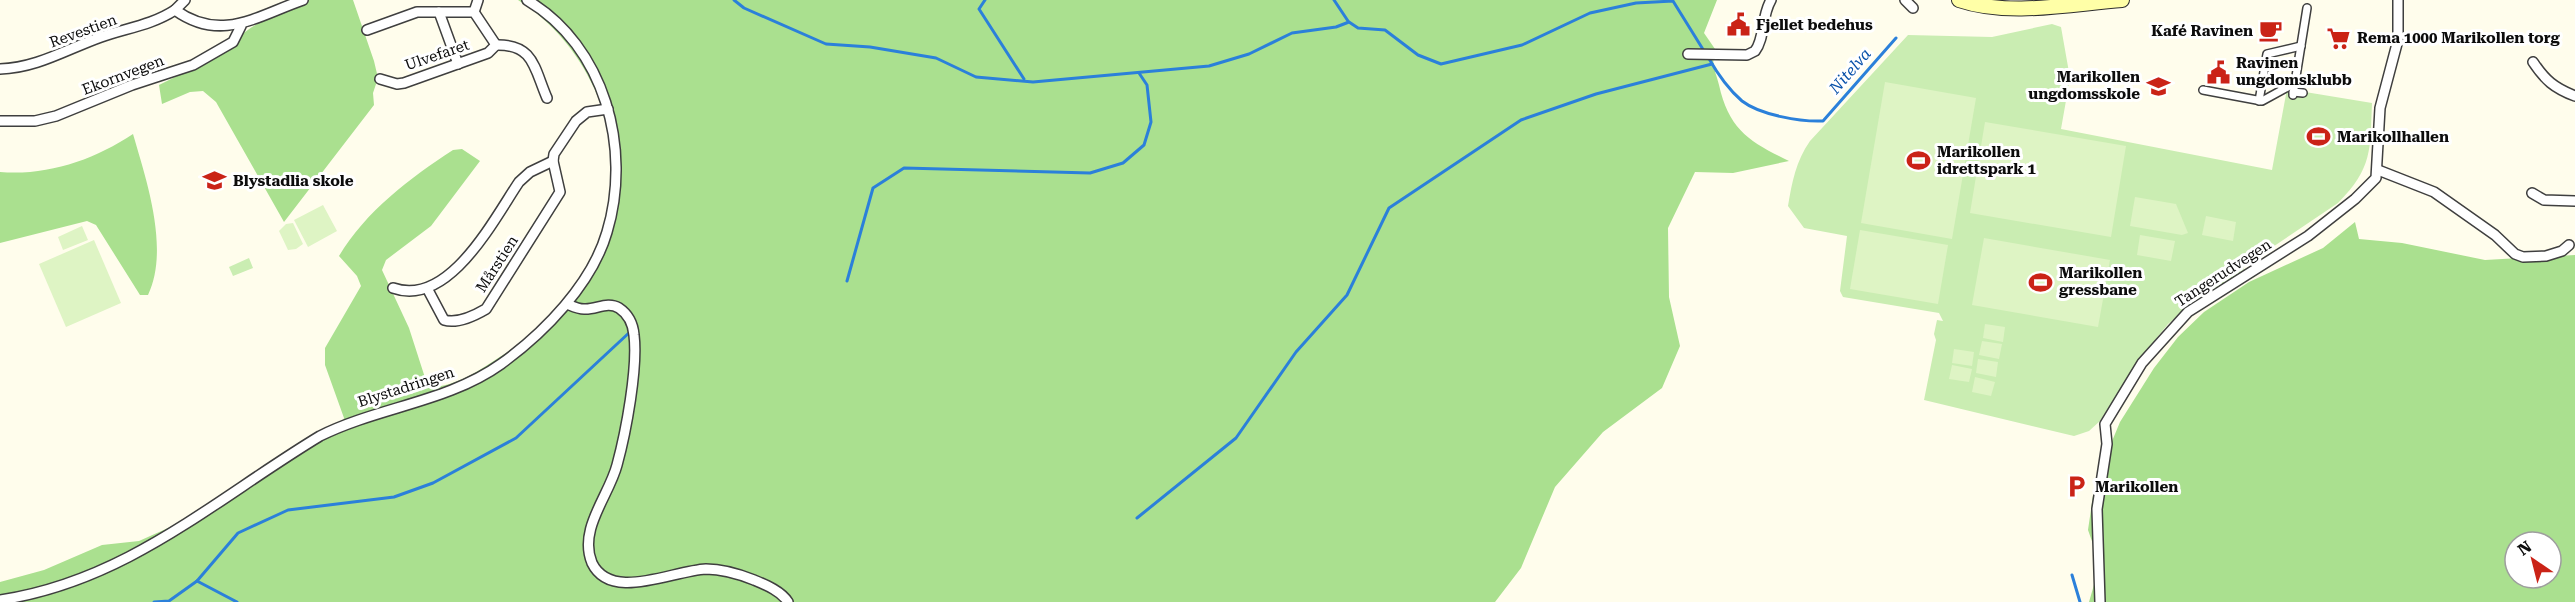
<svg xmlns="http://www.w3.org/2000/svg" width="2575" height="602" font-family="'Roboto Serif',serif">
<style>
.green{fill:#caedb2}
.forest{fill:#aae08f;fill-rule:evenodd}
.pitch{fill:#def4c4}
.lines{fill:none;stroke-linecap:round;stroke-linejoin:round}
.stream{stroke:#2b80da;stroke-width:3}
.pedestrian-casing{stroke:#3f3f3f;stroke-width:10}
.minor-casing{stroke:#3f3f3f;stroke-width:12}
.secondary-casing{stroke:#2e2e2e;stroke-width:16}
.pedestrian{stroke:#fff;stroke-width:7}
.minor{stroke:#fff;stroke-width:9}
.secondary{stroke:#ffffa7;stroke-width:14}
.labels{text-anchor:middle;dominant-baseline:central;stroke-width:6;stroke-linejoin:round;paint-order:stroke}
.poi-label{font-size:15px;font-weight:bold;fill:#0c0c0c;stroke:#fff;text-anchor:start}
.street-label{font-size:15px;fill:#0c0c0c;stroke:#fff}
.water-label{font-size:16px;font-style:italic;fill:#0a52aa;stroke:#fff}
</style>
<rect width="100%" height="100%" fill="#fffdec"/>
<g class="green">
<path d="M2052 24 2061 27 2070 78 2061 129 2272 170 2287 89 2372 103C2370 149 2373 168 2338 203L2243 267 2245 271 2187 308 2168 324 2138 361 2100 421 2089 431 2074 436 1924 400 1936 340 1934 334 1937 320 1943 321 1939 313 1843 297 1840 291 1847 236 1804 228 1788 206C1792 182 1796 161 1810 141L1908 35 1992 37Z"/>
<polygon points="249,258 253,268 233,276 229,267"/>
</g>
<g class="forest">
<polygon points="298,0 353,0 374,61 378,78 373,93 374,105 284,222 216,102 203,91 190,92 162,104 159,85 199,65 252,27"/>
<path d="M518 0H1717L1704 33 1715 49C1711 66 1715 69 1719 85 1729 130 1750 142 1789 161L1733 173 1695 172 1668 228 1669 297 1680 346 1662 388 1603 432 1555 487 1521 568 1495 602H0V582L44 570 102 545 139 541 186 520 341 427 344 418 325 365V348L361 286 357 276 339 256C366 211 410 178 453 150L462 149 480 161 431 226 386 260 382 270 409 328 428 387C455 388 481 369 503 355 577 306 625 226 612 135 610 120 600 102 594 88 577 51 552 22 518 0Z"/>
<path d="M133 134C146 179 170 249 148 295H140L96 225 87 221 0 243V172C47 176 94 160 133 134Z"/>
<path d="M2355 222 2359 239 2402 243 2485 260 2575 255V602H2089L2100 564 2088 530 2095 482 2120 422 2154 368 2178 337 2204 312 2249 282 2323 248ZM2515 542H2551V578H2515Z"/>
</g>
<g class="pitch">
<polygon points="1885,82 1976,98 1952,239 1861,223"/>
<polygon points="1985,122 2126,146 2111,237 1970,213"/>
<polygon points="2135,197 2176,204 2188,233 2182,235 2130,226"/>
<polygon points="323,205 337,231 308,247 294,220"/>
<polygon points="2206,216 2236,222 2233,241 2202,235"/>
<polygon points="293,223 303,244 296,249 288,250 279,231 286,224"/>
<polygon points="82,226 88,240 63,250 58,237"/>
<polygon points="1860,230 1948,245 1938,304 1850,289"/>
<polygon points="2140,235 2175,241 2171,261 2137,255"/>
<polygon points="1984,238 2110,260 2098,327 1972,305"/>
<polygon points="94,240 121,303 66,327 39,264"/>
<polygon points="1985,324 2005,327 2003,342 1983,338"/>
<polygon points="1982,341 2002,344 1999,359 1979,355"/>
<polygon points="1954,349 1974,352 1972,366 1952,363"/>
<polygon points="1978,359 1998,362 1996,377 1976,373"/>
<polygon points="1952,365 1972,369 1969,382 1949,379"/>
<polygon points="1975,377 1995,382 1991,396 1972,392"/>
</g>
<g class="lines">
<g class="stream">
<polyline points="734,0 744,8 826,44 870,47 936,58 976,77 1033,82 1209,66 1249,54 1292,33 1336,27 1349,22 1358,28 1385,30 1418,55 1441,64 1522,45 1590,13 1636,3 1673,1 1704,51"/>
<polyline points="985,0 979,9 1024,79"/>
<polyline points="1334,0 1348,21"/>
<path d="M1708 57C1717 73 1728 89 1742 101 1760 115 1801 122 1823 121L1896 38"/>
<polyline points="847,281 873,188 904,168 1090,173 1123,163 1144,145 1151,122 1147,85 1139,73"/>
<polyline points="1137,518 1236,438 1296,352 1347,295 1389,208 1521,120 1596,94 1712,64"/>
<polyline points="2072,575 2080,602"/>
<polyline points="197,581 238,533 288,510 394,497 433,483 516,438 631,331"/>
<polyline points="154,602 169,601 197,581 237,602"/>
</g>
<defs>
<g id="pedestrian">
<polyline points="2203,90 2262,101 2295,83"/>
<polyline points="2293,92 2303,93"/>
<polyline points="2293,95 2307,8"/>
<polyline points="2259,101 2267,54 2301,46"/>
</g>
<g id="minor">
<polyline points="1905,0 1913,8"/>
<polyline points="175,10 185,0"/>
<polyline points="439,12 458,64"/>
<polyline points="474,12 478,0"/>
<polyline points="367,30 417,12 474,12 496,45 488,53 404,83 397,84 380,79"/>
<path d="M496 45C534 44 534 68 547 98"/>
<path d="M1688 54 1747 55 1755 51C1765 38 1761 17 1771 0"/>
<path d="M2533 62C2545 80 2554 88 2575 96"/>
<path d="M0 69C37 68 67 49 101 37 127 28 152 25 175 10 221 43 257 16 303 0"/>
<polyline points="0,121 35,121 56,116 132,85 193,65 233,42 241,26"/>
<polyline points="2378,170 2434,192 2495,235 2515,254 2523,257 2546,256 2562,251 2569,245"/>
<polyline points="2532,193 2544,200 2575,201"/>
<path d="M393 288C449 308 494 219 519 182L530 172 553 161"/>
<path d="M427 288 444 320C457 324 474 316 486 309L560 192 553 161 554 154 576 121 587 112 608 109"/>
<path d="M567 304C572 306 578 309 584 309 596 310 607 301 619 308 628 314 633 324 634 335 638 368 626 432 617 465 609 496 578 529 592 563 611 602 671 571 706 569 724 569 739 574 754 580 766 585 781 591 788 602"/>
<path d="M0 600C127 581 214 500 320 436 378 407 448 402 501 364 544 333 592 284 607 232 632 149 605 46 527 0"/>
<polyline points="2100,602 2097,509 2107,444 2105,424 2142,363 2188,312 2308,236 2355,199 2376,178 2380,108 2398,40 2398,0"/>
</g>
<path id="secondary" d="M1959 0C2009 17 2070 4 2122 0"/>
</defs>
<use href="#pedestrian" class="pedestrian-casing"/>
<use href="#minor" class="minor-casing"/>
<use href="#secondary" class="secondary-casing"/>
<use href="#pedestrian" class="pedestrian"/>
<use href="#minor" class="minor"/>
<use href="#secondary" class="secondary"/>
</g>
<defs>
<symbol id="civic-bare" viewBox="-9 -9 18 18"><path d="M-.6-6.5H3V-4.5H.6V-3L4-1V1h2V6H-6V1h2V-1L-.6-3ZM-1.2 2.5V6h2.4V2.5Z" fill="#ca2317" stroke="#fff" stroke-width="2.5" paint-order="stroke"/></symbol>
<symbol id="cafe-bare" viewBox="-9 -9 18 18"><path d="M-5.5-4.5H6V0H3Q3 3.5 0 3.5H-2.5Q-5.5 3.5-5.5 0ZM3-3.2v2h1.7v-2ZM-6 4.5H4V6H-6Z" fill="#ca2317" stroke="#fff" stroke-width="2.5" paint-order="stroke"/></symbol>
<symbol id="supermarket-bare" viewBox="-9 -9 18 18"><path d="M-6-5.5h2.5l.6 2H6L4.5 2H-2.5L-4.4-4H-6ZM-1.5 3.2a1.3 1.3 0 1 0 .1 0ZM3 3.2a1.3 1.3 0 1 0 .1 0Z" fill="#ca2317" stroke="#fff" stroke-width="2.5" paint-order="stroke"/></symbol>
<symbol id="school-bare" viewBox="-9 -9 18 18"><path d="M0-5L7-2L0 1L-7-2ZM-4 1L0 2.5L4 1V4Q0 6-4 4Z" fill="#ca2317" stroke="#fff" stroke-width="2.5" paint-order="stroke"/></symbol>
<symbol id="stadium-bare" viewBox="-9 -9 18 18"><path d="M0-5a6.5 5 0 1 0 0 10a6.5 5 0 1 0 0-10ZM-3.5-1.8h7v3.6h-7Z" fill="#ca2317" stroke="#fff" stroke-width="2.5" paint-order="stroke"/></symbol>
<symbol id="parking-bare" viewBox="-9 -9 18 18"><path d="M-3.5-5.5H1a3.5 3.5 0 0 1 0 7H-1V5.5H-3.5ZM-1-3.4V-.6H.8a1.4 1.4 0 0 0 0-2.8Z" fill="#ca2317" stroke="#fff" stroke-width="2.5" paint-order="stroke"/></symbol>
</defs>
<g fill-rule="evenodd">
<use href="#civic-bare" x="1722" y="8" width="33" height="33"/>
<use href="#cafe-bare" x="2254" y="14" width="33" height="33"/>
<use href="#supermarket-bare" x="2322" y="22" width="33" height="33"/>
<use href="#civic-bare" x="2202" y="56" width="33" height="33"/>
<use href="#school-bare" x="2142" y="70" width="33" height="33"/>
<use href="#stadium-bare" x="2302" y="120" width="33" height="33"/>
<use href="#stadium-bare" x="1902" y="144" width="33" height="33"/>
<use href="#school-bare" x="198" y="164" width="33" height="33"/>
<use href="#stadium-bare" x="2024" y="266" width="33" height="33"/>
<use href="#parking-bare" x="2060" y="470" width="33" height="33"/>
</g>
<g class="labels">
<g class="poi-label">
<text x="1756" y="25">Fjellet bedehus</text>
<text x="2253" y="31" text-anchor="end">Kafé Ravinen</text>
<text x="2357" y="38">Rema 1000 Marikollen torg</text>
<text x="2236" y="63">Ravinen<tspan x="2236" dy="17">ungdomsklubb</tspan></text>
<text x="2140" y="77" text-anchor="end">Marikollen<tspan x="2140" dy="17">ungdomsskole</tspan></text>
<text x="2337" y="137">Marikollhallen</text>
<text x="1937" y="152">Marikollen<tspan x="1937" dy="17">idrettspark 1</tspan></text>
<text x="233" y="181">Blystadlia skole</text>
<text x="2059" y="273">Marikollen<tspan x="2059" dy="17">gressbane</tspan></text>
<text x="2095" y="487">Marikollen</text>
</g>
<g class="street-label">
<text transform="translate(83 31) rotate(-20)">Revestien</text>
<text transform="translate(437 55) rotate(-19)">Ulvefaret</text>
<text transform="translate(123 75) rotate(-21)">Ekornvegen</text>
<text transform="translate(497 264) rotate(-57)">Mårstien</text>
<text transform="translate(2223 273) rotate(-33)">Tangerudvegen</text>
<text transform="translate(406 387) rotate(-18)">Blystadringen</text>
</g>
<g class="water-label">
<text transform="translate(1850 71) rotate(-49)">Nitelva</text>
</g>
</g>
<g transform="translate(2533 560) rotate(325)"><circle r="28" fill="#ffffff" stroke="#9e9e9e" stroke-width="1.5"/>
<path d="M0-4.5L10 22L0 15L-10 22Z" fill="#ca2317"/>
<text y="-9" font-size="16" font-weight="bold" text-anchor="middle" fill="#0c0c0c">N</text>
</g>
</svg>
